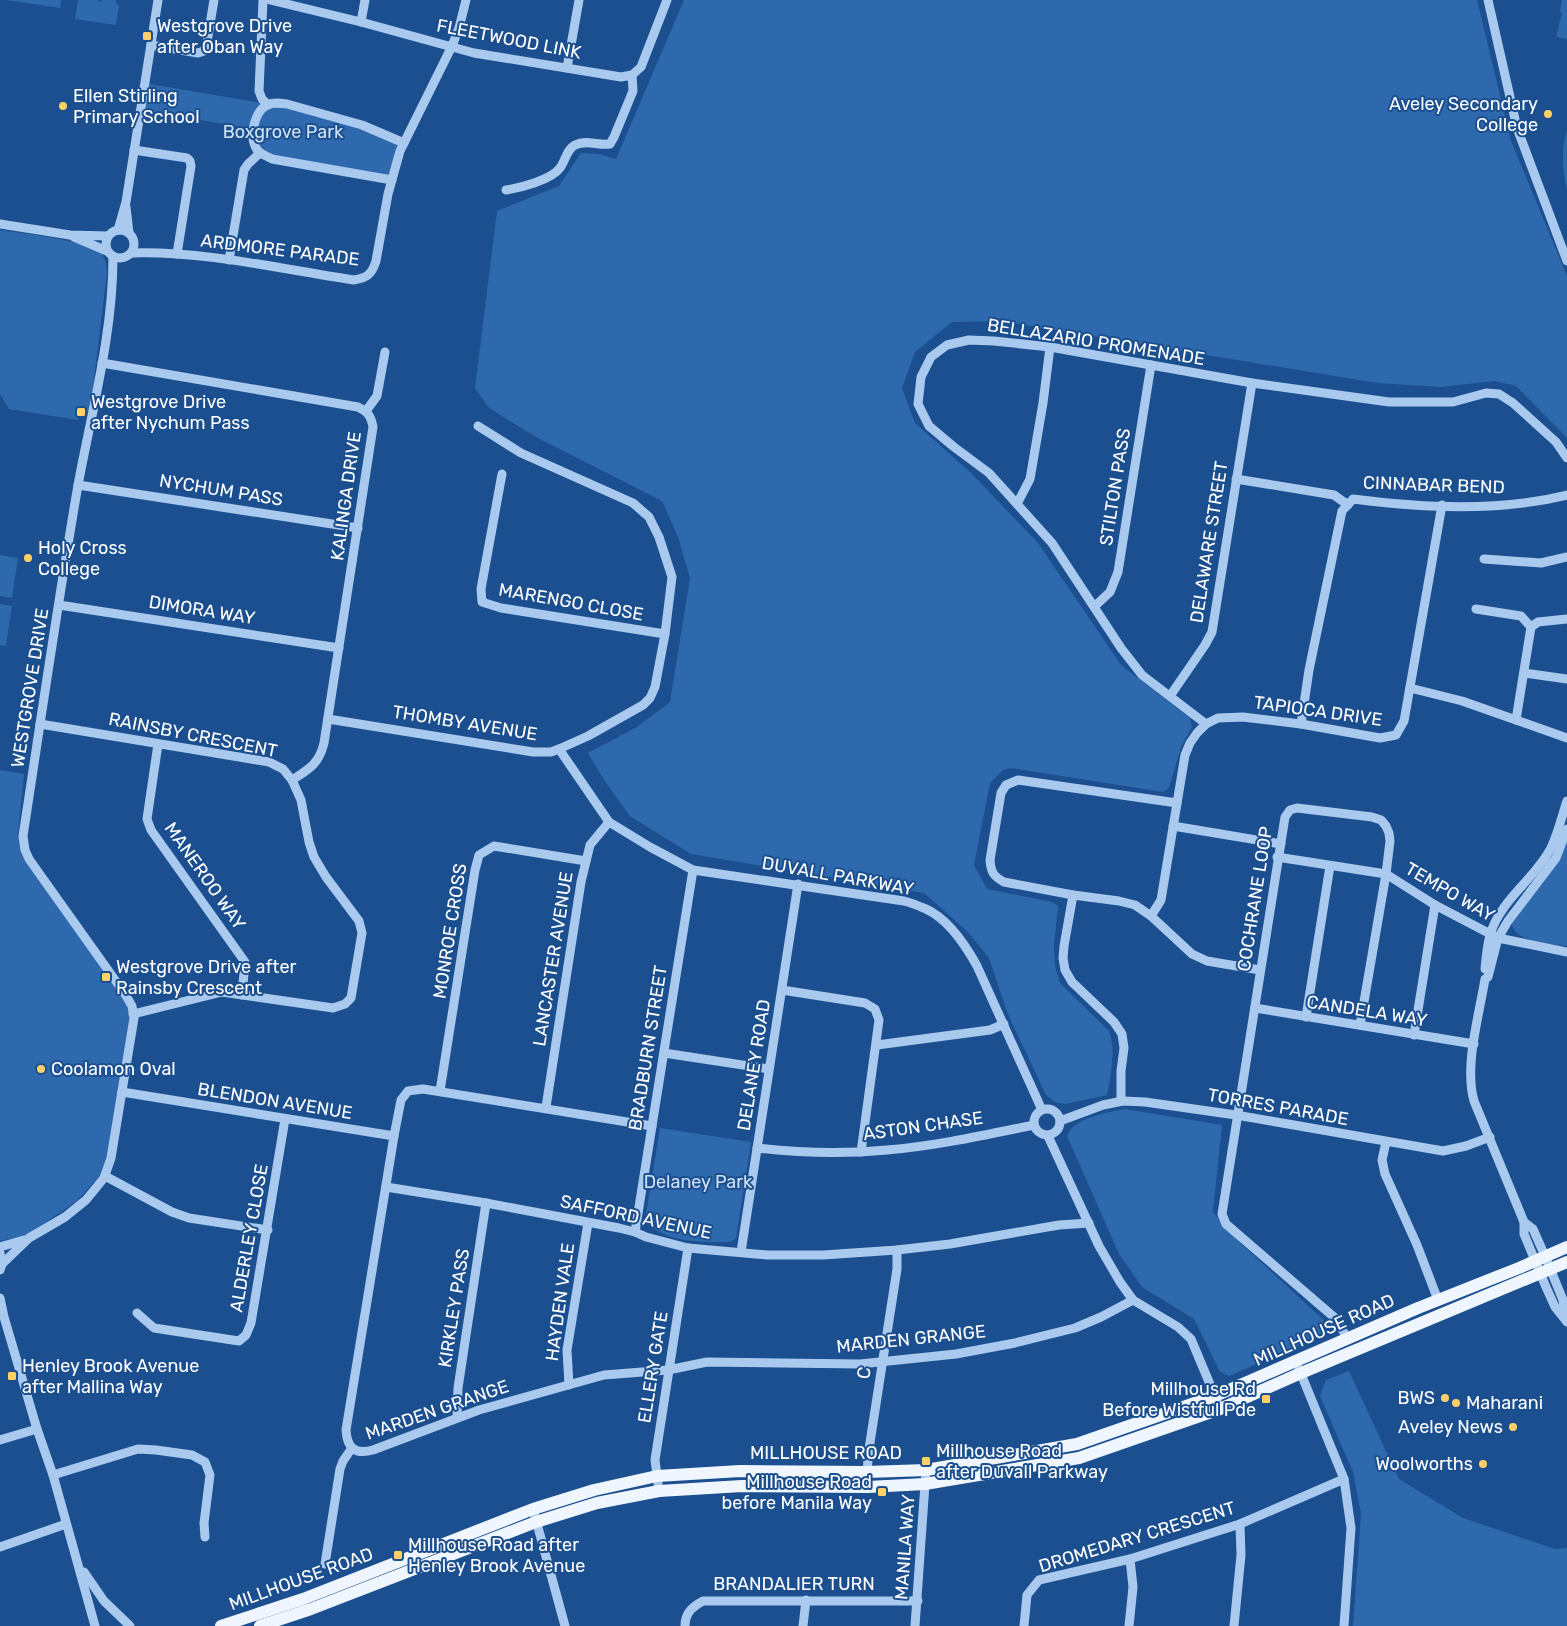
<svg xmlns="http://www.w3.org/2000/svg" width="1567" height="1626" font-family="Rubik,sans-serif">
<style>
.green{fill:#2e69ad}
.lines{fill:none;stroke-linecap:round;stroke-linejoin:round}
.minor{stroke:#a9c9ee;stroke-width:9}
.major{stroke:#f0f6ff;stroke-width:12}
.poi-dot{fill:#ffd166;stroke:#1b4f8f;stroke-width:2}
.labels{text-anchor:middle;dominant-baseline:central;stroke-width:4;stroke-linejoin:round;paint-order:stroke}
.poi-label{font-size:18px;fill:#fff;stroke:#1b4f8f;text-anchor:start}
.street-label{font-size:18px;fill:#fff;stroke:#1b4f8f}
.park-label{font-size:18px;fill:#cfe3fa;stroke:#1b4f8f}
</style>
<rect width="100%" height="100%" fill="#1b4f8f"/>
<g class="green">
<polygon points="6,0 61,0 60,8"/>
<polygon points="78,0 97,0 101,2 102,0 116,0 116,4 119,5 116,25 75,19"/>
<path d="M684 0H1477L1511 141 1567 276V438L1516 386 1495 381 1440 387 1377 383 1001 321 952 322 915 352 902 388 915 423 971 473 1038 543 1121 665 1190 718 1192 727 1181 747 1169 788 1163 792 1012 768 1003 770 990 783 974 865 987 889 1052 902 1058 906 1054 945 1055 966 1060 983 1109 1031C1116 1047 1111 1077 1107 1095L1065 1104 1055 1102 1046 1095 1007 1012 989 958 967 931 924 893 691 854 630 816 606 783 588 753 637 727 670 702 690 578 678 537 662 501 536 437 489 408 475 388 497 211 559 186 581 153 599 154 616 159Z"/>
<polygon points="1562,0 1567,0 1567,39 1556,37 1562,13 1560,12"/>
<polygon points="144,83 268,104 287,104 404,143 392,180 272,159 236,126 140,110"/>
<path d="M1567 130V190C1562 168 1561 151 1567 130Z"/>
<path d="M0 230C19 233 93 241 102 254 106 260 106 266 107 273L90 412 80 411 78 420 9 409 0 394Z"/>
<polygon points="0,555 18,558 12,598 0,596"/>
<polygon points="0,604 12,606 6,646 0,645"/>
<polygon points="0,770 24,774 18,834 22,856 120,993 127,1004 130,1019 108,1152 101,1174 77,1201 25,1236 0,1241"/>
<path d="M1567 838V946C1550 944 1513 943 1511 921Z"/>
<path d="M1125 1109 1222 1125 1213 1212 1236 1239 1330 1326V1332L1229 1376 1220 1372 1194 1319 1142 1287 1119 1254 1067 1136C1073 1118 1108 1112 1125 1109Z"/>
<path d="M660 1128 751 1142 736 1238 731 1242C701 1242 668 1244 645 1221Z"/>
<polygon points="1349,1371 1399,1479 1463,1518 1555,1549 1567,1548 1567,1626 1353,1626 1361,1514 1353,1472 1320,1396 1326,1380"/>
</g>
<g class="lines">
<g class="minor">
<polyline points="263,0 259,91 262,99 268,105"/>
<polyline points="270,0 361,22 474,53 621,77 632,75 641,67 667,0"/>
<polyline points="1488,0 1517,128 1567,261"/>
<polyline points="361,22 365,0"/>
<polyline points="151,45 198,53 204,51 207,42 214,0"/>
<polyline points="567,68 579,0"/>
<polyline points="134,150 187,158 190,161 191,166 177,254"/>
<path d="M392 180 272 159C267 156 262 155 258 151 248 139 254 112 267 105 274 102 280 103 287 104L362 125 404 143"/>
<path d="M506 190C520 188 551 180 560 168 566 160 566 150 575 145 587 139 598 146 610 144L614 137 633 91 632 75"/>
<polyline points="126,207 129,233"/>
<polyline points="0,224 70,235 108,236"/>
<circle cx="120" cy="244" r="14"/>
<polyline points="118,230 126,202 158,0"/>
<polyline points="74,237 107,251"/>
<path d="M132 253C206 251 280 269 354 280 367 278 372 274 376 261L388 194 400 151 452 46 459 28 466 0"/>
<polyline points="229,260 244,170 248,164 260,153"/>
<path d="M102 363 358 407C368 412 371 416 373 427L324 743C319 764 309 769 292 780"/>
<polyline points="366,411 377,396 385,352"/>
<polyline points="502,474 481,589 482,602 501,608 665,634"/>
<polyline points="1236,479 1334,495 1348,505"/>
<polyline points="78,485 358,528"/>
<polyline points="1017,504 1030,479 1043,403 1050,347"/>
<polyline points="1484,559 1541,563 1567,557"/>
<polyline points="59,605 339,648"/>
<polyline points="1095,606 1110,592 1118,572 1151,365"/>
<polyline points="1476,609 1521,616 1531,627"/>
<polyline points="1524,673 1567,679"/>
<polyline points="1410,688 1462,701 1567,738"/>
<polyline points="1170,696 1205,645 1212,632 1252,383"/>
<polyline points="328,719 533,752 551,752 559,749 588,736 643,705 650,698 655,687 665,634 672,577 659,537 649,517 633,503 521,453 478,426"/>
<polyline points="1516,720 1531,627 1538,622 1567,619"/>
<polyline points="40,724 269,762 283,769 292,780 301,800 309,842 314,857 326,877 359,921 362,933 351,998 345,1004 333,1008 222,992 133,1014"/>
<polyline points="1206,724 1142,675 1121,648 1052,543 989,473 954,447 929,426 918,404 921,377 931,357 947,345 969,340 994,341 1050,347 1252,383 1389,402 1453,402 1486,393 1499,394 1513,403 1556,442 1567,458"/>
<path d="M1301 724 1309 670 1342 511 1353 499C1424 508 1498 512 1567 495"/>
<polyline points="158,744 147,819 151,830 245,962 242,995"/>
<path d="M559 749 609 822 650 847 693 870 904 901C912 903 919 906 926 909 948 919 966 946 977 966L1042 1110"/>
<path d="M1177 803 1018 780 1006 785 1001 793 990 860C991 872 993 876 1004 882L1073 895 1119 901 1135 905 1151 916 1192 954 1207 961 1260 970"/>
<polyline points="1173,826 1281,844"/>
<path d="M1567 829 1556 858 1508 921 1498 938 1488 977 1485 979C1479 1016 1464 1066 1474 1101L1524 1222V1234L1546 1287 1555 1307 1567 1322"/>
<polyline points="1277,857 1386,874 1435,905 1498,938 1567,952"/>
<polyline points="1073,895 1064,946 1063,958 1065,970 1072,982 1114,1022 1122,1034 1124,1048 1121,1071 1121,1101"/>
<polyline points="1151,916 1161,900 1185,755 1190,743 1197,733 1206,724 1218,718 1243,717 1301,724 1380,738 1396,735 1404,721 1442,505"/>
<path d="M1485 969C1486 958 1487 946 1490 935 1500 900 1535 879 1551 848 1558 833 1562 816 1567 801"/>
<polyline points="782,990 865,1003 875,1009 879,1020 861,1152"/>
<polyline points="1255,1008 1474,1044"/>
<polyline points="1306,1017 1330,866"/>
<polyline points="1414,1035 1435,905"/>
<polyline points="877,1045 990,1030 1004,1024"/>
<polyline points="664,1053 769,1069"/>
<polyline points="440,1091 475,870 479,855 494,846 586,861"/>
<polyline points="122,1092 394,1136"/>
<polyline points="546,1107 581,882 590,845 609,822"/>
<circle cx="1047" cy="1122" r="13"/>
<polyline points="1060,1121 1103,1105 1123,1101 1145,1102 1236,1115 1443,1151 1466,1146 1490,1137"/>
<path d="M652 1126 423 1089 408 1091 401 1100 394 1136 346 1430C347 1448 355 1455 373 1450L479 1410 604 1375 668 1370 707 1362 860 1364 956 1354 1015 1343 1075 1328 1101 1317 1133 1300"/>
<polyline points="1048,1136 1099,1246 1120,1282 1133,1300 1178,1327 1191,1339 1217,1401"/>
<polyline points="1386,1142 1382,1160 1385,1174 1417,1245 1438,1300"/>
<path d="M757 1148C800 1153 845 1154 887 1150 936 1146 985 1135 1034 1125"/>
<polyline points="105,1176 172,1212 189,1218 268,1230"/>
<polyline points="386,1187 486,1203 619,1228 635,1232 646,1237 688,1248 767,1255 823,1255 897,1250 950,1244 1059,1225 1089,1223"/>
<polyline points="1524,1222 1533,1229 1545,1256 1563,1300 1565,1317"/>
<polyline points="635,1232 693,870"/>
<polyline points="0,1247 24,1240"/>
<polyline points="741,1252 798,884"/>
<polyline points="0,1253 2,1264 0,1270"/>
<path d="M2 1264 29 1238 65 1217 86 1200 104 1178 111 1158 134 1018 132 1006 125 994 29 859 25 850 23 836C41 719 58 601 78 485 92 410 113 334 113 257"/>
<polyline points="0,1298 4,1317 37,1429 53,1475 95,1626"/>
<polyline points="137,1313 154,1328 239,1341 246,1335 251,1323 285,1119"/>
<polyline points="1348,1339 1335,1318 1226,1224 1222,1214 1285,817 1290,810 1297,808 1372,817 1381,820 1386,826 1389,833 1390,841 1386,874 1360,1025"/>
<polyline points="1299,1369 1344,1479 1351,1528 1344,1626"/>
<polyline points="569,1385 567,1350 588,1223"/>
<polyline points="457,1418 458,1388 486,1203"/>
<polyline points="0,1440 37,1429"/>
<polyline points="867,1472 869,1449 897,1269 897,1250"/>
<polyline points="53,1475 138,1449 156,1450 192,1455 205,1462 210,1475 204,1523 205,1537"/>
<polyline points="659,1491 655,1460 688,1248"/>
<polyline points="533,1509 565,1626"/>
<polyline points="0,1547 66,1524"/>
<polyline points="325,1564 340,1469 343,1461 352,1448"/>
<polyline points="84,1572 104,1601 130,1626"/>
<path d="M685 1626C685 1613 692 1607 703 1601H918"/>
<polyline points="803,1626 806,1600"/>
<polyline points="915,1626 926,1470"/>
<polyline points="1024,1626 1027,1595 1039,1580 1130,1559 1240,1524 1344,1479"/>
<polyline points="1129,1626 1133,1587 1130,1559"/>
<polyline points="1234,1626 1241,1555 1240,1524"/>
</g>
<g class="major">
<polyline points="221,1626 303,1599 533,1509 594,1490 657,1476 740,1471 867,1472 926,1470 1077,1444 1215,1396 1418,1308 1519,1268 1567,1247"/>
<polyline points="260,1626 311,1609 536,1522 597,1503 659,1491 742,1486 868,1487 925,1484 1079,1458 1220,1409 1301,1373 1567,1262"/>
</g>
</g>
<g class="poi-dot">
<rect x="142" y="31" width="10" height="10" rx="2.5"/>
<circle cx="63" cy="106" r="5"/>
<circle cx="1548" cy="114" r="5"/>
<rect x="76" y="407" width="10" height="10" rx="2.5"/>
<circle cx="28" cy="558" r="5"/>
<rect x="101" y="972" width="10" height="10" rx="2.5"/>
<circle cx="41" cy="1069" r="5"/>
<rect x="7" y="1371" width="10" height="10" rx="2.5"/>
<circle cx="1445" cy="1398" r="5"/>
<rect x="1261" y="1394" width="10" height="10" rx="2.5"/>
<circle cx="1456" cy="1403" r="5"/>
<circle cx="1513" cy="1427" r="5"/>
<rect x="921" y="1456" width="10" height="10" rx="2.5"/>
<circle cx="1483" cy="1464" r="5"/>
<rect x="877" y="1487" width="10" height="10" rx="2.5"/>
<rect x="393" y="1550" width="10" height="10" rx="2.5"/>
</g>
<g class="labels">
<g class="poi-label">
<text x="157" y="26">Westgrove Drive<tspan x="157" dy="21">after Oban Way</tspan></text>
<text x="73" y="96">Ellen Stirling<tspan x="73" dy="21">Primary School</tspan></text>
<text x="1538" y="104" text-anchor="end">Aveley Secondary<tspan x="1538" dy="21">College</tspan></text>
<text x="91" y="402">Westgrove Drive<tspan x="91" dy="21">after Nychum Pass</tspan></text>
<text x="38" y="548">Holy Cross<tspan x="38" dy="21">College</tspan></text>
<text x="116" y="967">Westgrove Drive after<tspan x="116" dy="21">Rainsby Crescent</tspan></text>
<text x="51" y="1069">Coolamon Oval</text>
<text x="22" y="1366">Henley Brook Avenue<tspan x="22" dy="21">after Mallina Way</tspan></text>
<text x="1256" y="1389" text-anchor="end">Millhouse Rd<tspan x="1256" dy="21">Before Wistful Pde</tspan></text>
<text x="1435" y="1398" text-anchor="end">BWS</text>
<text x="1466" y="1403">Maharani</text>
<text x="1503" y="1427" text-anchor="end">Aveley News</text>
<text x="936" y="1451">Millhouse Road<tspan x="936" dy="21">after Duvall Parkway</tspan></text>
<text x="1473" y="1464" text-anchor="end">Woolworths</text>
<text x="872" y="1482" text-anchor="end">Millhouse Road<tspan x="872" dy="21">before Manila Way</tspan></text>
<text x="408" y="1545">Millhouse Road after<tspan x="408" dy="21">Henley Brook Avenue</tspan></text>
</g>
<g class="street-label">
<text transform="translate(509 39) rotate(11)">FLEETWOOD LINK</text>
<text transform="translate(280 250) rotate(7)">ARDMORE PARADE</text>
<text transform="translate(1096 342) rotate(9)">BELLAZARIO PROMENADE</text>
<text transform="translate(1434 485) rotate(2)">CINNABAR BEND</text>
<text transform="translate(1115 487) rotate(-81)">STILTON PASS</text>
<text transform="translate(221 490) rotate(9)">NYCHUM PASS</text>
<text transform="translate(346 496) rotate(-82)">KALINGA DRIVE</text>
<text transform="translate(1209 542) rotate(-81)">DELAWARE STREET</text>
<text transform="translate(571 602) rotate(10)">MARENGO CLOSE</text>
<text transform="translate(202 610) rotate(9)">DIMORA WAY</text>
<text transform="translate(30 688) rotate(-81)">WESTGROVE DRIVE</text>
<text transform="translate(1318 711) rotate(8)">TAPIOCA DRIVE</text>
<text transform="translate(465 723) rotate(9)">THOMBY AVENUE</text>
<text transform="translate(193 735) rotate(11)">RAINSBY CRESCENT</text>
<text transform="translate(205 876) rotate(55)">MANEROO WAY</text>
<text transform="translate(838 876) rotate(10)">DUVALL PARKWAY</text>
<text transform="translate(1450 892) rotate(30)">TEMPO WAY</text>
<text transform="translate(1255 899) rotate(-81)">COCHRANE LOOP</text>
<text transform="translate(450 931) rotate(-81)">MONROE CROSS</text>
<text transform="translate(553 959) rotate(-81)">LANCASTER AVENUE</text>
<text transform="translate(1367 1011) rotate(9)">CANDELA WAY</text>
<text transform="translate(648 1048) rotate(-81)">BRADBURN STREET</text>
<text transform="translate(754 1065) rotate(-81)">DELANEY ROAD</text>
<text transform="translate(275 1101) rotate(9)">BLENDON AVENUE</text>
<text transform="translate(1278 1107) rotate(10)">TORRES PARADE</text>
<text transform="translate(923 1126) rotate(-8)">ASTON CHASE</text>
<text transform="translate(636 1217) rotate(12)">SAFFORD AVENUE</text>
<text transform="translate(249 1238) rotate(-80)">ALDERLEY CLOSE</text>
<text transform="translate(560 1302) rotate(-82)">HAYDEN VALE</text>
<text transform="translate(454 1308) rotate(-81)">KIRKLEY PASS</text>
<text transform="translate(1324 1330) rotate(-24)">MILLHOUSE ROAD</text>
<text transform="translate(911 1339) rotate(-6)">MARDEN GRANGE</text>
<text transform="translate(653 1367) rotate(-81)">ELLERY GATE</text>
<text transform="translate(864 1373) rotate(-81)">C</text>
<text transform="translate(437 1410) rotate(-19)">MARDEN GRANGE</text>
<text x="826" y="1453">MILLHOUSE ROAD</text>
<text transform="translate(1137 1537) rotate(-17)">DROMEDARY CRESCENT</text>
<text transform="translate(905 1547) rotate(-86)">MANILA WAY</text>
<text transform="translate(301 1579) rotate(-20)">MILLHOUSE ROAD</text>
<text x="794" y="1584">BRANDALIER TURN</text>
</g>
<g class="park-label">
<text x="283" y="132">Boxgrove Park</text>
<text x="698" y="1182">Delaney Park</text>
</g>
</g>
</svg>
